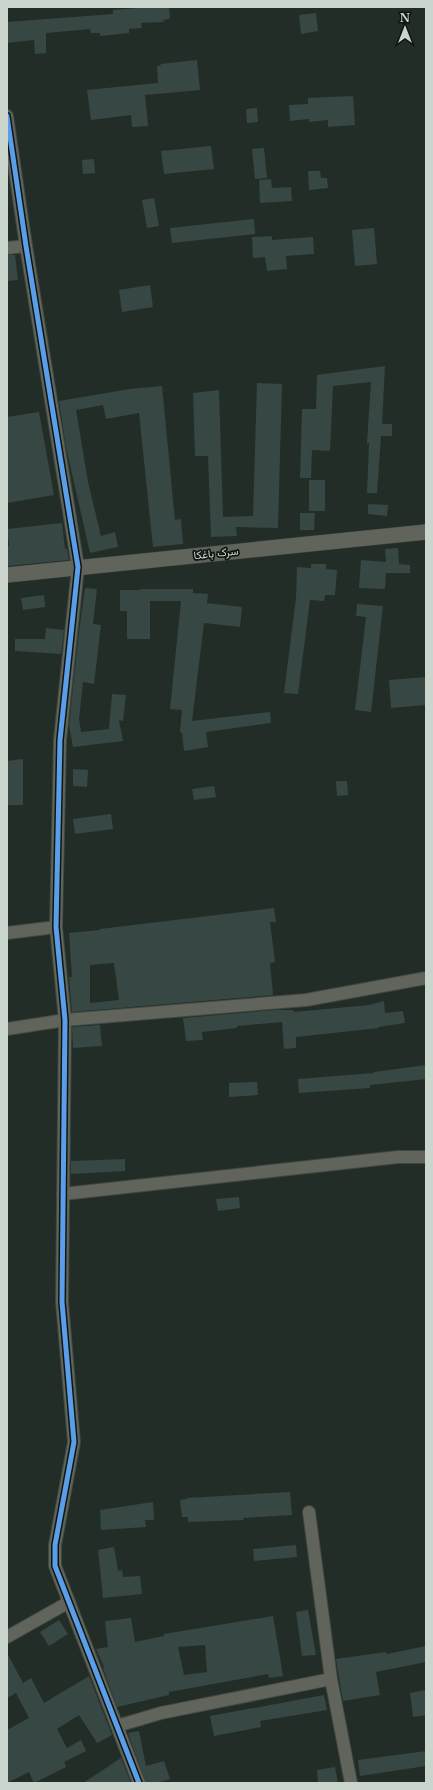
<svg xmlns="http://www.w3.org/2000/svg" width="433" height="1790" font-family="'Libre Baskerville',Vazirmatn,serif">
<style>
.building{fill:#374743;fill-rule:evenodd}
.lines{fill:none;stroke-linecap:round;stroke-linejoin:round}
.minor-casing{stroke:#3f4742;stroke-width:14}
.tertiary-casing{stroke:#3f4742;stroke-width:16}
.minor{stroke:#60645b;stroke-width:12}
.tertiary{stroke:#60645b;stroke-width:15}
.cycleway-casing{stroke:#0f1612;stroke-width:8}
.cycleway{stroke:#5a9eea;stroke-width:5}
.labels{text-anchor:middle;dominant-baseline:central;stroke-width:3.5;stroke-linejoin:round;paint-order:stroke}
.street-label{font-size:11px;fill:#cad5ce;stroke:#0f1612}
</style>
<rect width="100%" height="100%" fill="#232d27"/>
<g class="building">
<polygon points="152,7 169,7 170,19 163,20 164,22 141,23 142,28 129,29 129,33 100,36 100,33 91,33 90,29 46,33 46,53 35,54 34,40 7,43 7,22 113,14 113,10"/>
<polygon points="316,13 318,31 301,34 299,15"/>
<polygon points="197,60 200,90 145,95 148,126 132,127 131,115 91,120 87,90 158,83 157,66 161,66 160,64"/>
<polygon points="353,96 355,125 328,127 328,120 309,122 309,119 290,121 289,105 308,104 308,98"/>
<polygon points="257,108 258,122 247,123 246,109"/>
<polygon points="211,146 214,169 164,174 161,151"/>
<polygon points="264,148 267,178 255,179 252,149"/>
<polygon points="94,159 95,173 83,174 82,160"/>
<polygon points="308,171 320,171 321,178 327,178 328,188 309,190"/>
<polygon points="271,179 272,188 291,187 292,201 260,203 259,180"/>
<polygon points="154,198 159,226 147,228 142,200"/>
<polygon points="254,219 255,234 172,243 170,228"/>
<polygon points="374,228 377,264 355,266 352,230"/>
<polygon points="272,236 272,240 313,237 314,254 286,256 287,269 267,271 265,257 253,258 252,237"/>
<polygon points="7,255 15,255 18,280 7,281"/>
<polygon points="150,285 153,307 122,312 119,290"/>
<polygon points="385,366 382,424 392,424 392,436 381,436 377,493 367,493 369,443 367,443 371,382 333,386 330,451 312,450 311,478 300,478 302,409 316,409 317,375"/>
<polygon points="257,383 282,384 278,528 236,527 237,536 211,537 208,456 195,456 193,393 219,390 223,517 253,516"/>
<polygon points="162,386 175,520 181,519 183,544 153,547 139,413 106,419 103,405 76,410 88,482 101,536 115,532 118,547 90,553 66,447 59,401 130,389"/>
<polygon points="39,412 54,495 7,503 7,417"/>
<rect x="309" y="480" width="16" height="31"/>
<polygon points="368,504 388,505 387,516 368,514"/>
<polygon points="300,513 315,513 314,530 300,530"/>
<polygon points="62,523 65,549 67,549 69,560 7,566 7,546 9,546 7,529"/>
<polygon points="398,548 399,564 410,565 410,573 386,573 385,589 359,588 361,560 386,562 385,549"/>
<polygon points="311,564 326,564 326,569 337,570 335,595 325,595 324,601 310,600 298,694 284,693 296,598 297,567 311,568"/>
<polygon points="85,588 97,589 93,624 101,625 94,684 83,682 79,719 81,732 109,729 112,694 126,695 123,721 119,720 123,741 73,747 69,725 79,632"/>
<polygon points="140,589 193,589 193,593 208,594 207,603 242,607 240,627 204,623 192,721 270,712 271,723 206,732 208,747 184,751 182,733 180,732 182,710 170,709 181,601 150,601 150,639 127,639 127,611 120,611 120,590 140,590"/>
<polygon points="44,595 45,607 23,610 21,598"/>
<polygon points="357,604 383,606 371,712 355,710 366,617 356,616"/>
<polygon points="46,628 64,630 61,654 15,651 15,639 45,639"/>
<polygon points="426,677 426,705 391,708 389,680"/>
<polygon points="23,759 23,805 7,805 7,761"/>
<polygon points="73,769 88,770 87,787 73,786"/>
<polygon points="336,781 347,781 348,795 337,796"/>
<polygon points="214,786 216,797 194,800 192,789"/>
<polygon points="111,814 113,829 75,834 73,819"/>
<path d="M274 908 276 922H270L275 962 270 963 273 995 72 1012 69 977H72L69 933 100 930V929ZM114 963 119 1000 90 1003V965Z"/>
<polygon points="384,1001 385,1013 403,1011 405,1023 378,1027 379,1028 296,1037 296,1048 284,1049 282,1022 237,1026 237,1028 202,1032 203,1040 186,1041 183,1018 275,1010 293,1010 294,1012 369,1005"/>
<polygon points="100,1025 102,1046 73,1048 72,1027"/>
<polygon points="426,1065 426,1079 370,1085 370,1088 299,1093 298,1079 374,1073 374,1072"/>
<polygon points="257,1082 258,1095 229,1097 229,1083"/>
<polygon points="125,1159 125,1171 71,1174 71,1161"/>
<polygon points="239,1197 240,1208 218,1211 216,1199"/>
<polygon points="290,1492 292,1515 243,1518 244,1520 188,1522 188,1517 182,1517 180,1500 187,1499 187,1498"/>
<polygon points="153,1502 154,1520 145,1520 146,1527 101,1530 100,1510"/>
<polygon points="296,1545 297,1557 254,1561 253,1549"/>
<polygon points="114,1547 118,1571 122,1570 123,1577 140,1576 142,1594 103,1598 98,1550"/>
<polygon points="308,1610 316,1655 302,1656 296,1612"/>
<path d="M273 1616 283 1676 269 1678 268 1674 169 1692V1695L117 1707 103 1668 104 1667 96 1649 108 1647 105 1621 131 1618 135 1642 164 1636V1634ZM205 1645 207 1672 184 1675 178 1647Z"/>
<polygon points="59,1620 68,1634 49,1646 40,1632"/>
<polygon points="426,1646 426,1662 376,1672 380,1695 343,1701 336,1659 386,1652 387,1654"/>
<polygon points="7,1653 23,1683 31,1678 44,1703 89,1676 112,1735 97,1743 79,1715 57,1729 67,1748 81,1740 86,1751 64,1762 66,1767 34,1783 29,1772 7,1783 7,1730 29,1718 16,1693 7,1698"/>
<polygon points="426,1690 426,1715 413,1717 410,1693"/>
<polygon points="324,1695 327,1710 260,1721 261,1727 214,1736 210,1716"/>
<polygon points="139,1731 146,1766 164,1761 170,1779 156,1783 146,1783 128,1733"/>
<polygon points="426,1751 426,1766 360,1776 358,1760"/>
<polygon points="121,1758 131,1783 83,1783"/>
<polygon points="335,1767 338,1783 318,1783 317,1770"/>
</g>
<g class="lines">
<defs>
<g id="minor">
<polyline points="7,116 26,246 78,567 60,740 56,927 65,1020 62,1302 74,1442 55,1545 55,1566 139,1783"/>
<polyline points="7,248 26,246"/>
<polyline points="7,933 56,927"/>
<polyline points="7,1029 65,1020 306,1000 426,978"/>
<polyline points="63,1194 398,1157 426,1157"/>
<polyline points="309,1512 331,1679 351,1783"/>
<polyline points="7,1637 69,1602"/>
<polyline points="117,1726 161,1713 331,1679"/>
</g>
<polyline id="tertiary" points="7,575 426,532"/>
</defs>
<use href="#minor" class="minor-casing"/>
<use href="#tertiary" class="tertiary-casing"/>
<use href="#minor" class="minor"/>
<use href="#tertiary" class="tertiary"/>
<defs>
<polyline id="cycleway" points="7,116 26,246 78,567 60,740 56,927 65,1020 62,1302 74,1442 55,1545 55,1566 139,1783"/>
</defs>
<use href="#cycleway" class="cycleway-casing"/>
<use href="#cycleway" class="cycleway"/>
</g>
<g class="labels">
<g class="street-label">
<text transform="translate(216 553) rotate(-6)">سرک باغکا</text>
</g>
</g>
<rect width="433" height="1790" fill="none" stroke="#cad5ce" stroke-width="16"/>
<g transform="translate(405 28)" stroke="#0f1612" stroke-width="3" paint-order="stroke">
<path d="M0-3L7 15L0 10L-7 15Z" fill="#cad5ce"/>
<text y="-6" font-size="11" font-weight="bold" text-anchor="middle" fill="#cad5ce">N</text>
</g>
</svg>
